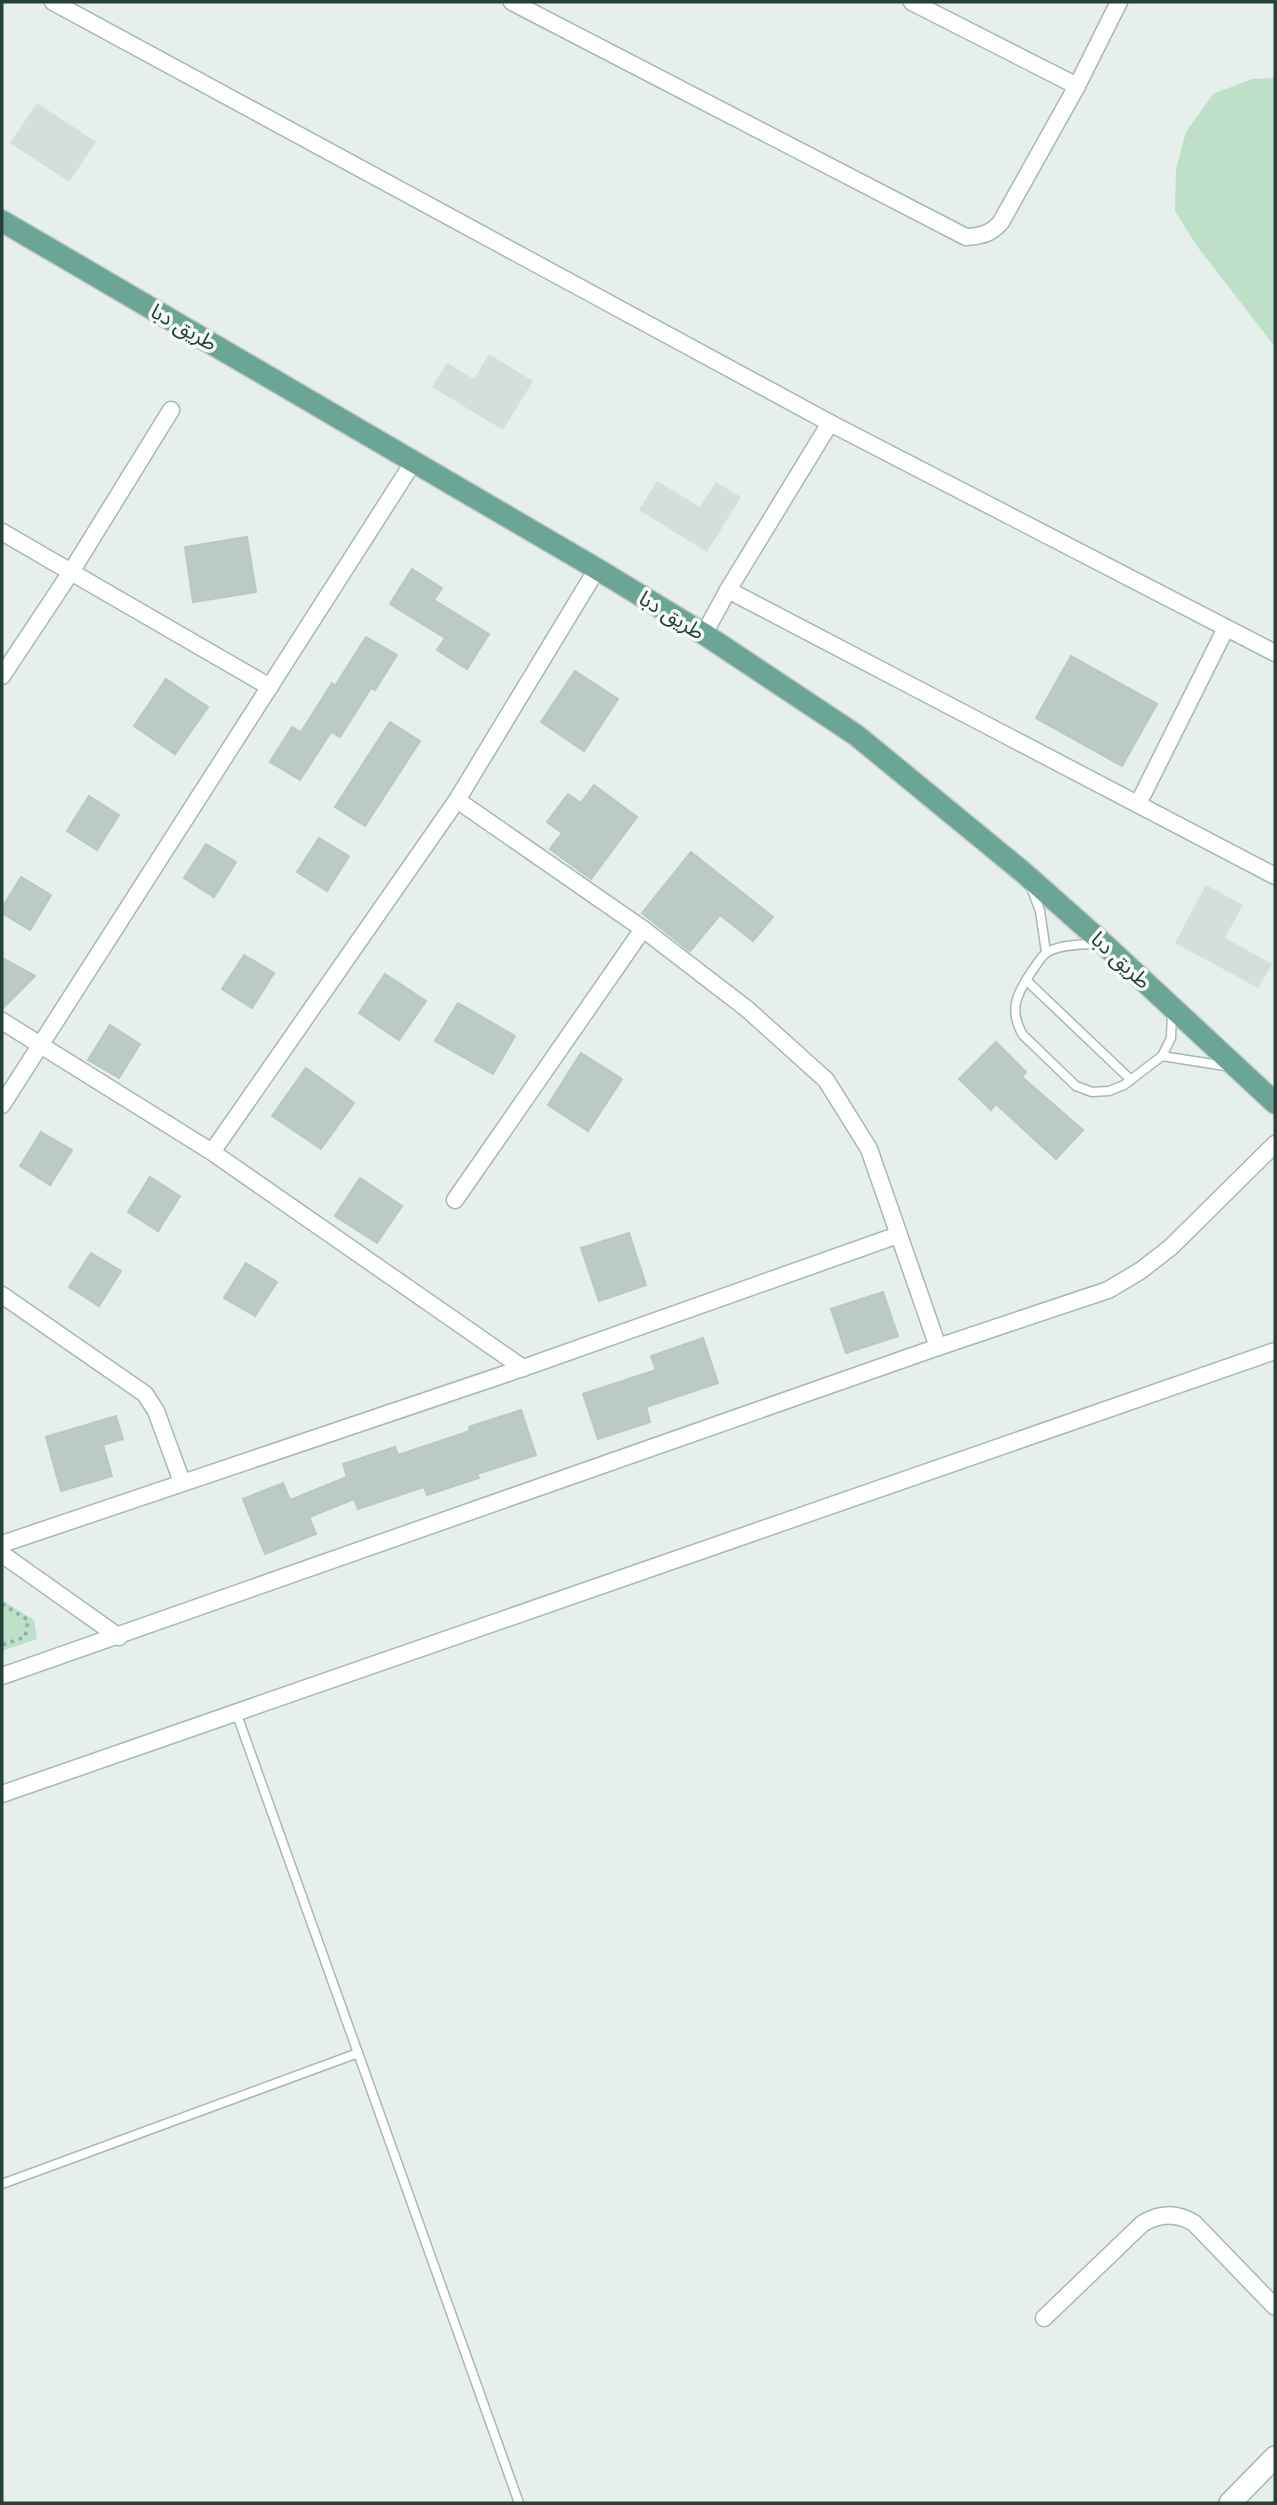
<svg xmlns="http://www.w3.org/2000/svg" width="1277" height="2505" font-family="'Space Grotesk','Noto Sans Arabic',sans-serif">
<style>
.built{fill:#d4dfda}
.green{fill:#bfe0c8}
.building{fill:#bbcac4;stroke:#b8c9c2;stroke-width:2}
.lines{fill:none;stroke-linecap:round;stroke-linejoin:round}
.service-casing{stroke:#a8b8b2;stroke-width:11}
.minor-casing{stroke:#a8b8b2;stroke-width:19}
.secondary-casing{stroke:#a4bbb3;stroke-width:24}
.primary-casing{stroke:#c2cac8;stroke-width:24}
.path{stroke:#86b3a5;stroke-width:3.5;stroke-dasharray:3.5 5;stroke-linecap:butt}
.service{stroke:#fff;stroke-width:8}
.minor{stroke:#fff;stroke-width:16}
.secondary{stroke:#fff;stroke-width:21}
.primary{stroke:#6aa596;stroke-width:21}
.labels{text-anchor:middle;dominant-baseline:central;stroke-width:7;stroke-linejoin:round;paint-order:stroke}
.street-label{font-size:21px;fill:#24423a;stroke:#f7fbf9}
</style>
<rect width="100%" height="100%" fill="#e6efeb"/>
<g class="built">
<polygon points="37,103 96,142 69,182 10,143"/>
<polygon points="489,354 533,381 503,430 432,387 447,363 474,379"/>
<polygon points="657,481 700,507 716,482 741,497 707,552 639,510"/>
<polygon points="1206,885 1243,905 1225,938 1272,964 1258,988 1175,943"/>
</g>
<g class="green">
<polygon points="1275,78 1275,347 1197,246 1175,211 1176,169 1186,132 1213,94 1252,79"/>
<polygon points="2,1600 34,1620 37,1639 2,1651"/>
</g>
<g class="building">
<polygon points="247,537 256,592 193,602 185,547"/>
<polygon points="412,569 442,588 434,600 489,634 467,669 437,650 445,638 390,604"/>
<polygon points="366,637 397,655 375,690 371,688 340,737 331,732 300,780 270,762 292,727 301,732 332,683 335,686"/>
<polygon points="1071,656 1157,704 1122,766 1036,718"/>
<polygon points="575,671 618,699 584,751 541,722"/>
<polygon points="166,679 208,707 175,754 134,726"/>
<polygon points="390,722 420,741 365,826 335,807"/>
<polygon points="594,785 637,817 591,879 550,849 562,833 547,822 568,794 581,803"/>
<polygon points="89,796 119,815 97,850 67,831"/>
<polygon points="319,838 349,856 327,891 297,872"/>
<polygon points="206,844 236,862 214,897 184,878"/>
<polygon points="691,852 773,917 753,941 720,915 690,951 642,913"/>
<polygon points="21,877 51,895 30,930 2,913 2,908"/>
<polygon points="244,955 274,973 252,1008 222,989"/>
<polygon points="2,958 35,976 2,1009"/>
<polygon points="385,974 426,1001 399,1040 359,1013"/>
<polygon points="458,1003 515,1036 493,1074 435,1041"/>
<polygon points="110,1025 140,1044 119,1078 88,1060"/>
<polygon points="996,1042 1026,1072 1022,1077 1083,1130 1056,1159 996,1104 991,1110 959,1079"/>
<polygon points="581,1053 622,1079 588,1131 548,1105"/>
<polygon points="306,1068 354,1103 321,1149 272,1116"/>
<polygon points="41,1132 72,1150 50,1185 20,1166"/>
<polygon points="150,1177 180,1196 158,1231 128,1212"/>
<polygon points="360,1178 402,1206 377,1243 335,1216"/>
<polygon points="629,1233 646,1285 599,1301 581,1248"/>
<polygon points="91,1253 121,1271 99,1306 69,1287"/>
<polygon points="246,1263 277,1282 255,1316 224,1298"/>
<polygon points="883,1292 898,1336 846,1353 831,1309"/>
<polygon points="703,1338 718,1383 646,1407 650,1422 598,1439 583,1394 656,1370 651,1356"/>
<polygon points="521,1410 536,1455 477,1474 479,1478 427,1495 424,1487 358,1509 354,1499 309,1517 316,1534 265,1554 243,1499 283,1483 290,1500 347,1477 343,1464 395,1447 398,1455 470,1431 469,1427"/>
<polygon points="116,1416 123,1439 103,1445 112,1476 61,1491 46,1437"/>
</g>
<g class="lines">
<defs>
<g id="service">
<polyline points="1031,887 1040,911 1046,952"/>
<path d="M1098 944C1085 944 1055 945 1045 954 1040 958 1036 966 1032 971 1017 993 1008 1010 1023 1035L1076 1086 1092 1092 1109 1091 1124 1085 1162 1056 1171 1038 1172 1013"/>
<polyline points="1026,980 1131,1080"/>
<polyline points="1162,1056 1225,1066"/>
<polyline points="236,1712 519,2503"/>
<polyline points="2,2184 358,2053"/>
</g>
<g id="minor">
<polyline points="53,2 830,423 1275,653"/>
<path d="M512 2 966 237C981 236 991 234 1001 222L1077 86 1119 2"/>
<polyline points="912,2 1077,86"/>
<polyline points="171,410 71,572 270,687"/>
<polyline points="2,532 71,572 2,676"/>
<polyline points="728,590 1275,876"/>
<polyline points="704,634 728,590 830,423"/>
<polyline points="457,800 643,929 747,1009 826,1080 869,1149 938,1347"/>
<polyline points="1138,804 1226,628"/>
<polyline points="2,1021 212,1152 523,1368"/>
<polyline points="2,1105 414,461"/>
<polyline points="212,1152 457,800 597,569"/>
<polyline points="455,1200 643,929"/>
<polyline points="2,1295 145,1394 156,1411 182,1482"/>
<polyline points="2,1544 523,1368 898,1235"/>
<polyline points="2,1554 119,1637"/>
<polyline points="2,1676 938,1347 1108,1290 1140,1271 1171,1247 1275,1144"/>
<polyline points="2,1794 1275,1351"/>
<path d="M1044 2318 1142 2224C1159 2213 1176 2212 1194 2223L1275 2307"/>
</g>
<polyline id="secondary" points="1230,2503 1275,2457"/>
<polyline id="primary" points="2,221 597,569 704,634 856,735 1024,873 1104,944 1275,1103"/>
</defs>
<use href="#service" class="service-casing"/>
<use href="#minor" class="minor-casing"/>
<use href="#secondary" class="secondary-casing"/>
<use href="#primary" class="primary-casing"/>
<polyline class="path" points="2,1604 28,1620 25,1637 2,1645"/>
<use href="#service" class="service"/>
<use href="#minor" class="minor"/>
<use href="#secondary" class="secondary"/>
<use href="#primary" class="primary"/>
</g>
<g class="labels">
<g class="street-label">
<text transform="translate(184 327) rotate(30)">طريق دبا</text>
<text transform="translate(672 615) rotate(32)">طريق دبا</text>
<text transform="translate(1121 960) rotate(43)">طريق دبا</text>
</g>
</g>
<rect width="1277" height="2505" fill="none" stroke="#24423a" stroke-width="7"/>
</svg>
